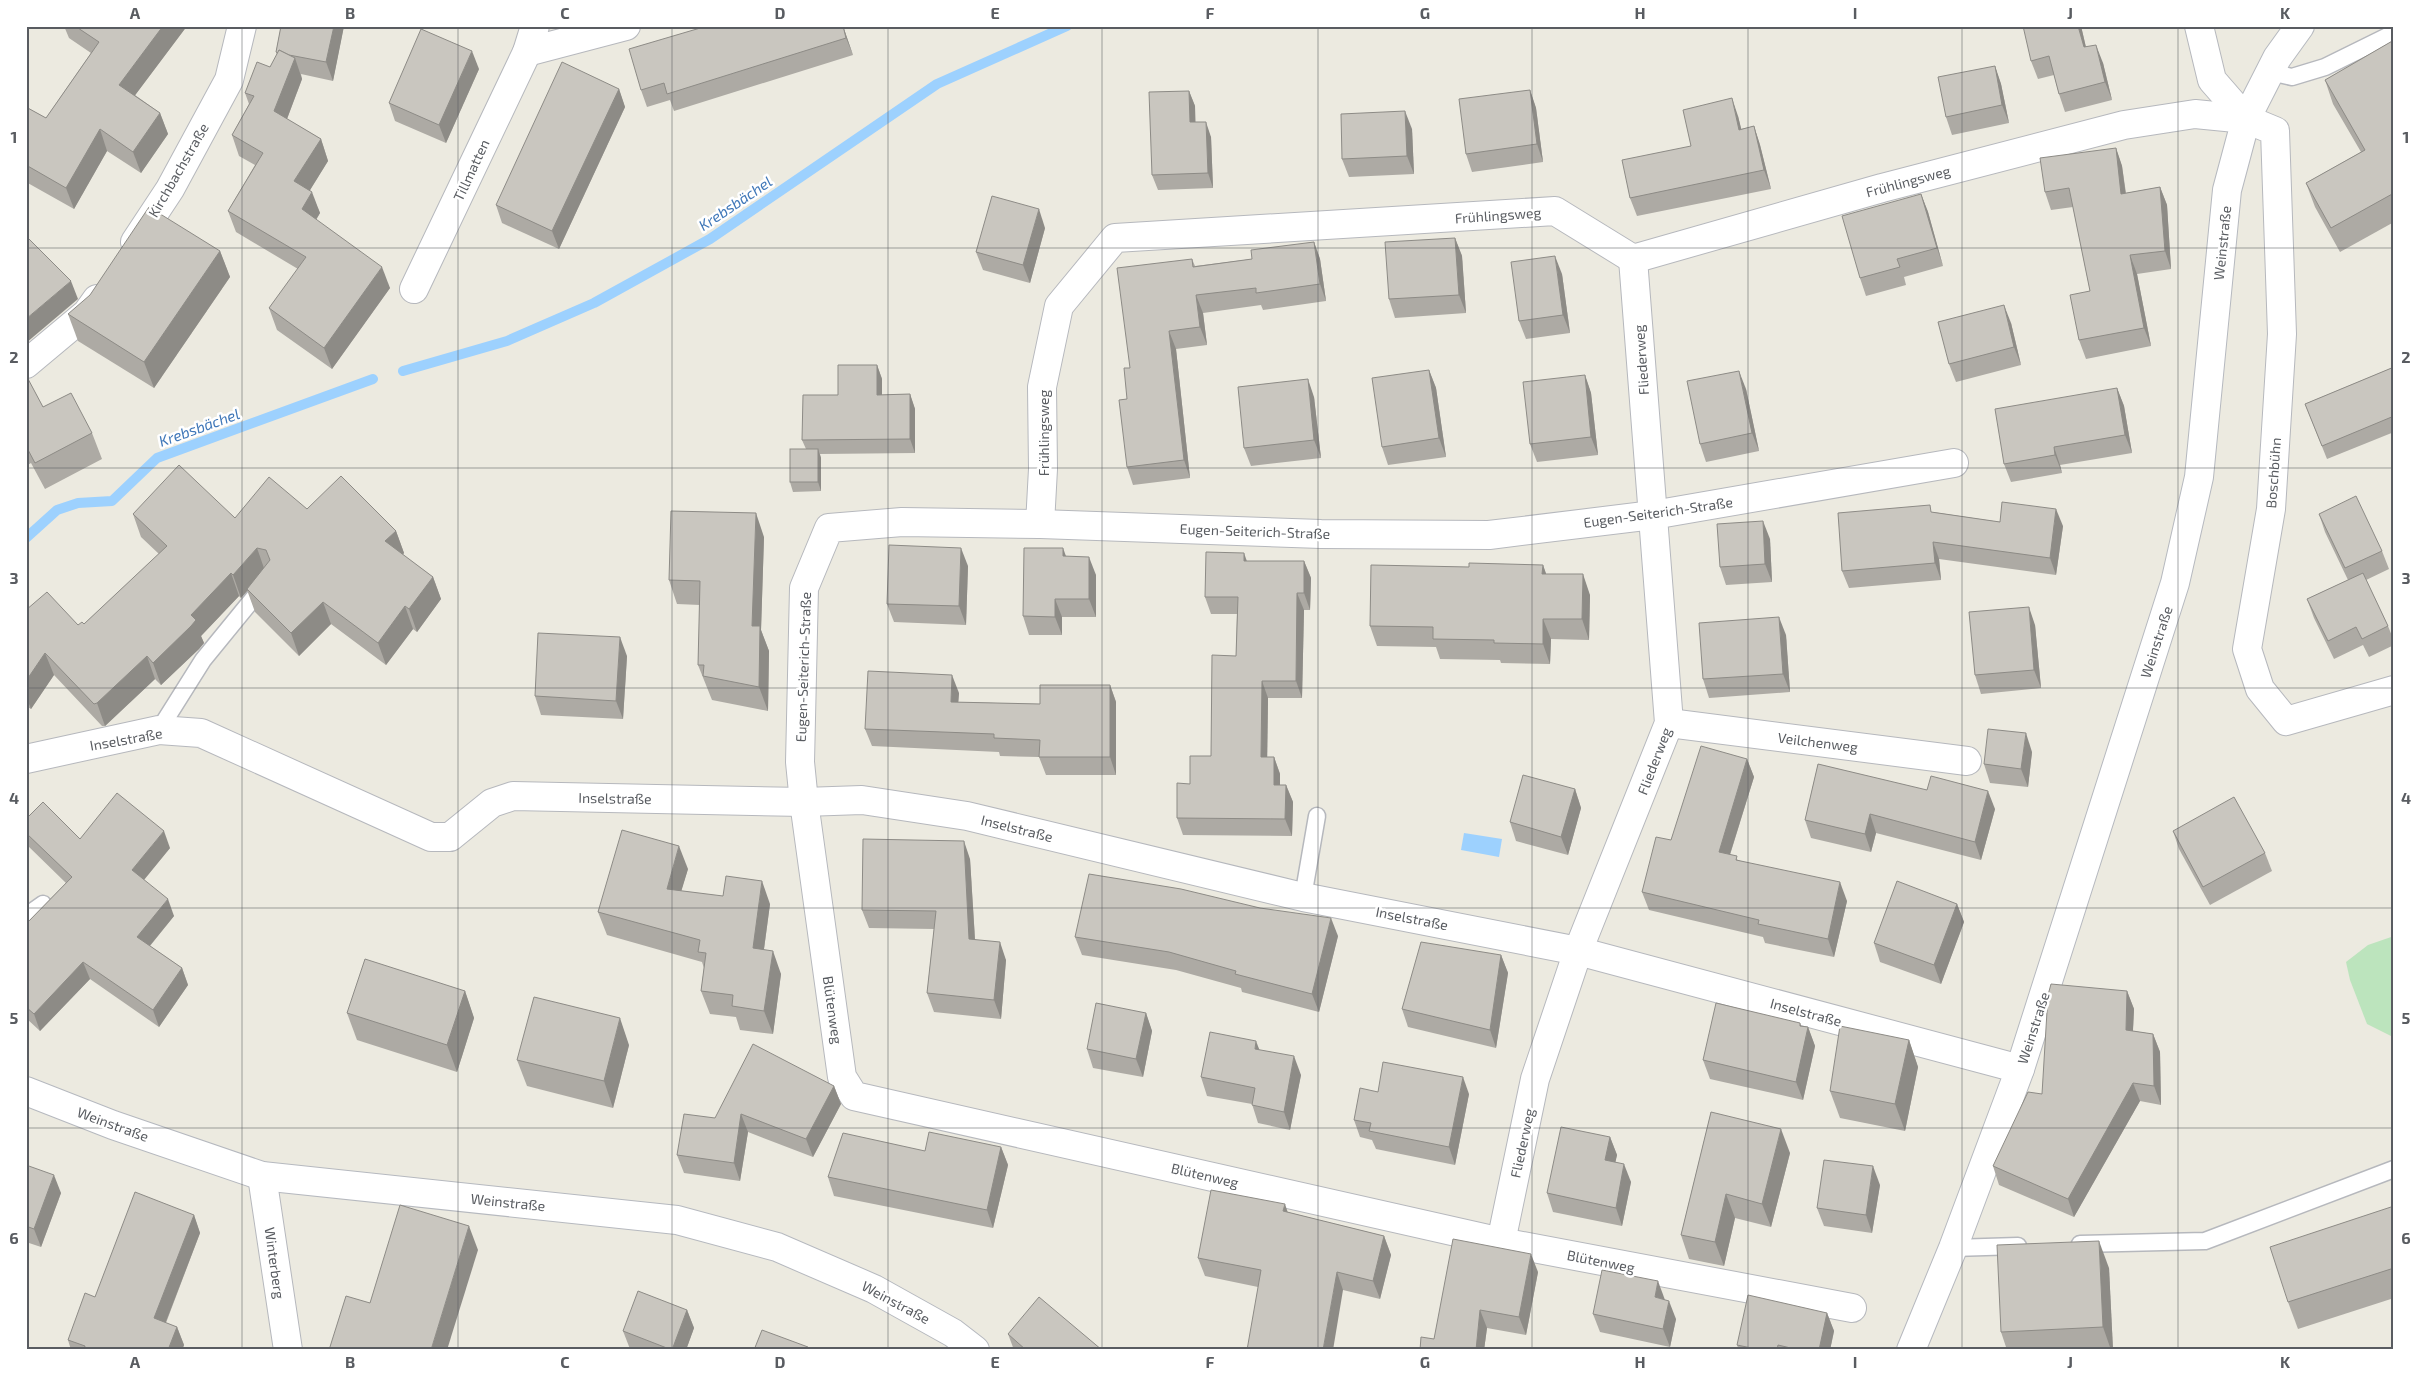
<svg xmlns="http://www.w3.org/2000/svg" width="2420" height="1376" font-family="'Exo 2',sans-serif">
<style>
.green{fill:#bce4bd}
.water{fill:#9dd1fe}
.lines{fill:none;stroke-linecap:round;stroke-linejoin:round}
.stream{stroke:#9dd1fe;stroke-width:10}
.service-casing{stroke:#b6b8bd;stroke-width:19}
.minor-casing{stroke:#b6b8bd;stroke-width:30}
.secondary-casing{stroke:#b6b9bf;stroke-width:30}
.service{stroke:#fff;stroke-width:16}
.minor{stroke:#fff;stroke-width:28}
.secondary{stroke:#fff;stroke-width:28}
.wall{fill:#adaaa4}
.shaded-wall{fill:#8d8b86}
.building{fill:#c9c6bf;stroke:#8d8b86}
.grid{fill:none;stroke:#595c61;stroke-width:1;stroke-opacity:0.55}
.labels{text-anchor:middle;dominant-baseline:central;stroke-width:5;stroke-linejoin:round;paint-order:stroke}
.street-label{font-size:14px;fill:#595c61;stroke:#fff}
.water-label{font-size:15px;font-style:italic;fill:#3f77b8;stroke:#fff}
.neatline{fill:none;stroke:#595c61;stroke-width:2}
.grid-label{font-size:16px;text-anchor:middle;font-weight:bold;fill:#595c61}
</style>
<rect width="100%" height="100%" fill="#eceae0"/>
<polygon class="green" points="2394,936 2394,1037 2393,1037 2367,1024 2350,980 2346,962 2368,945"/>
<polygon class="water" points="1464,833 1502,839 1499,857 1461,850"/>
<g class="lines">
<g class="stream">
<polyline points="403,371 507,341 594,303 710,239 937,84 1067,26"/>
<polyline points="26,538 57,510 78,503 112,501 157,458 373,379"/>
</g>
<defs>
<g id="service">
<polyline points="2270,72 2292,77 2325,67 2394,33"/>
<polyline points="159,730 203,660 265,584"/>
<polyline points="1303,897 1317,816"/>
<polyline points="26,916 43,904"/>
<polyline points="2080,1244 2205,1241 2394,1169"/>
<polyline points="1953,1248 2018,1246"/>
</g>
<g id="minor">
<polyline points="535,26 527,52 626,26"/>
<polyline points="2199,26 2212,80 2246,119"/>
<polyline points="135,242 170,189 229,80 242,26"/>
<polyline points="414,289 527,52"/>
<polyline points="26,364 87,313 97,299"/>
<polyline points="1040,524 1043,469 1042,387 1059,306 1115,238 1555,211 1633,259 1882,188 2124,125 2195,114 2246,119 2275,131 2282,334 2271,509 2247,649 2260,689 2286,721 2394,690"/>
<polyline points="1669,723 1967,761"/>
<polyline points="26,759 159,730 201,733 431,837 450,837 492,803 513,796 804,802 862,800 967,816 1303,897 1578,951 2020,1069"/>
<polyline points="262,1176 288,1350"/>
<polyline points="1501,1242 1535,1079 1578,951 1669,723 1633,259"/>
<polyline points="1852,1308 1501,1242 854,1096 842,1077 804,802 800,762 804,588 829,528 902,522 1040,524 1321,534 1489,535 1653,515 1954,463"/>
</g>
<g id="secondary">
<polyline points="26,1091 113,1125 262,1176 677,1220 777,1247 874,1289 953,1333 975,1350"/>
<polyline points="1911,1350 1953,1248 2020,1069 2175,583 2199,477 2227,190 2246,119 2277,58 2300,26"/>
</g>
</defs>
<use href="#service" class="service-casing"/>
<use href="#minor" class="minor-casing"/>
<use href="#secondary" class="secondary-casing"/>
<use href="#service" class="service"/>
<use href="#minor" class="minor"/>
<use href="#secondary" class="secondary"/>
</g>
<g class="wall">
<polygon points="64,26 187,26 135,95 160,113 168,134 141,173 107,151 74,209 26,182 26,107 46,118 91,53 69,38"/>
<polygon points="281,26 344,26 333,81 301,74 302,79 287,119 321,139 328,161 310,190 320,213 316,220 390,288 332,369 277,330 269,308 298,269 236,232 228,211 255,165 239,156 232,135 249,104 245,93 270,67 277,55 276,52"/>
<polygon points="707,26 851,26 844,29 853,55 674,111 670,100 647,107 641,90"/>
<polygon points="2081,26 2086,47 2103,63 2112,100 2065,112 2059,94 2054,75 2038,79 2031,61"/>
<polygon points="2394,40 2394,222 2340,252 2315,207 2306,183 2361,152 2333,104 2325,80"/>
<polygon points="1995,66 2001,84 2009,123 1952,135 1946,117"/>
<polygon points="479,69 446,143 395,121 389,103"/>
<polygon points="619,89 625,107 559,249 502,223 496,205"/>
<polygon points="1530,90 1536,108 1543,162 1472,172 1466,154"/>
<polygon points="1189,91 1195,106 1195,122 1211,137 1213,188 1158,190 1152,175"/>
<polygon points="1738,116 1741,129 1754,126 1760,145 1771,189 1637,216 1630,198 1691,146"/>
<polygon points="1412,129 1414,174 1349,177 1342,159"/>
<polygon points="2116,148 2122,166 2126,193 2160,187 2167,205 2171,269 2137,274 2151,346 2086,359 2079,340 2090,291 2073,207 2051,210 2045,192"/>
<polygon points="1921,194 1928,212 1943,266 1904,277 1906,285 1866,296 1860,278"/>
<polygon points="1045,228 1030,283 983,270 976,252"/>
<polygon points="1455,238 1462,256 1466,313 1395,318 1389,299"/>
<polygon points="1314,242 1320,259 1326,301 1263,310 1261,305 1203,313 1207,345 1176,349 1190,478 1133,485 1127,467 1130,368 1192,259 1195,266 1252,259"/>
<polygon points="220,251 230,277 154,388 78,341 68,314"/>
<polygon points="1562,274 1570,333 1526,339 1519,321"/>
<polygon points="2011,323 2021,365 1956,382 1949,364"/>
<polygon points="877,365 882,379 882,395 910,394 915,409 915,453 820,454 821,458 821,491 793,492 790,482 806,449 802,440 838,395"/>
<polygon points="2394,367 2394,432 2327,459 2305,404"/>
<polygon points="1429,370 1436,388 1446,457 1388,465 1382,447"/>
<polygon points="1585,375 1591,393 1598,455 1537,462 1530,444"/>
<polygon points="26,377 43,407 92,433 102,459 45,489 31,463 26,466"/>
<polygon points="2117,388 2124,406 2132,453 2060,465 2062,473 2011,482 2004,464"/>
<polygon points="1746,389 1759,451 1706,462 1700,444"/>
<polygon points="1314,397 1321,458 1251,466 1244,448"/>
<polygon points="307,509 396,531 404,553 403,555 433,577 441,599 417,632 413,629 386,665 331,624 299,656 255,612 247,590 241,598 239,596 201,636 204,643 199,649 161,685 155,679 105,726 102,726 54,675 31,709 26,706 26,610 78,625 84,624 159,554 141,537 133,514 235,518"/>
<polygon points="1933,512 2000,522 2063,526 2056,575 1939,559 1941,580 1849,588 1842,571"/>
<polygon points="2319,514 2382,551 2389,569 2366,580 2388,626 2394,641 2394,645 2369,657 2363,645 2334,659 2314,618 2307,599 2348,580 2325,532"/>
<polygon points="764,537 761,630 769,651 768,711 712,700 698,665 700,605 677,604 669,580"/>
<polygon points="1770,539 1772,582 1726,585 1720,567"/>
<polygon points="1066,556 1096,575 1096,617 1062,617 1062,635 1029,635 1023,616"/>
<polygon points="1247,561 1304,561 1311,578 1310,610 1304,610 1302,698 1268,698 1267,757 1274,757 1280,774 1280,785 1286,785 1293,802 1292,836 1183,835 1177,818 1190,784 1211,756 1236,656 1237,614 1211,614 1205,597"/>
<polygon points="1543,565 1546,574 1590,595 1589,640 1551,639 1550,664 1501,663 1500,660 1440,659 1436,647 1377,646 1370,626 1469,567"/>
<polygon points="968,566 966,625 894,622 887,604"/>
<polygon points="2035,625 2041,688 1981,694 1975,675"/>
<polygon points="1786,635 1790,692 1709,698 1703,679"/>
<polygon points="627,656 623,719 541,715 535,696"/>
<polygon points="1110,685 1116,702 1116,775 1046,775 1039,757 1000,756 999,752 872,746 865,729 959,693 958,702 1040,704"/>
<polygon points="2032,752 2028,787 1990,783 1984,764"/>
<polygon points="1747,759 1754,777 1730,855 1738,860 1847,901 1834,957 1765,943 1763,937 1649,910 1642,892 1671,840"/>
<polygon points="1818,764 1995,809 1981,860 1876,833 1871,852 1811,838 1805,820"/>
<polygon points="1575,789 1581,808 1568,855 1516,841 1510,822"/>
<polygon points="26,819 80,839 170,848 144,880 174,916 150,946 182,968 188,985 159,1027 90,979 40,1031 26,1018 26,924 66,883 26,844"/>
<polygon points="2173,831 2265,853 2272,871 2210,905 2179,849"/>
<polygon points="970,859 975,939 1006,960 1001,1019 934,1012 927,993 934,929 869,928 862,910"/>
<polygon points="688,869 681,891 770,904 764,949 781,974 773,1034 740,1030 736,1017 710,1014 701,991 704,968 702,962 607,935 598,912"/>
<polygon points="1957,904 1964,922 1941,984 1880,962 1874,943"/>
<polygon points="1338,936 1319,1012 1242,992 1241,988 1176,970 1082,955 1075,937"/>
<polygon points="1501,955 1508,973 1496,1048 1408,1027 1402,1009"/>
<polygon points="465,991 474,1018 457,1072 357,1040 347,1013"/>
<polygon points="2127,991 2134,1009 2133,1031 2153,1034 2160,1052 2161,1105 2140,1101 2074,1217 1999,1185 1993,1166 2042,1094"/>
<polygon points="1146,1013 1152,1031 1143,1077 1093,1068 1087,1049"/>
<polygon points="1801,1026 1808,1027 1815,1046 1803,1100 1710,1079 1703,1060"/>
<polygon points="1909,1040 1918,1067 1905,1131 1840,1118 1830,1091"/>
<polygon points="629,1045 613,1108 527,1086 517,1060"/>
<polygon points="1259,1050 1301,1075 1290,1130 1258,1123 1252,1104 1207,1096 1201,1077"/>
<polygon points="834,1086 841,1104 813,1157 748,1132 740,1181 684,1173 677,1155 715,1118"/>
<polygon points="1378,1092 1469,1094 1455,1165 1376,1149 1372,1140 1360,1137 1354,1120"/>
<polygon points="1711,1112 1790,1153 1771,1227 1735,1218 1724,1266 1689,1259 1681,1235"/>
<polygon points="1610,1137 1617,1155 1615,1162 1631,1182 1622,1226 1553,1212 1547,1193"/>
<polygon points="1001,1147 1008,1165 993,1228 834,1196 828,1177 925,1151"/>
<polygon points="26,1165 61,1193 41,1247 26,1242"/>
<polygon points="1880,1185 1872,1233 1824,1226 1817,1208"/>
<polygon points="2394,1206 2394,1298 2298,1329 2288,1302"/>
<polygon points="1287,1212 1384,1236 1391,1255 1380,1299 1343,1290 1258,1287 1205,1276 1198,1258"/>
<polygon points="194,1215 200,1233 166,1323 177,1327 184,1345 182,1350 71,1350 68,1340 95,1297"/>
<polygon points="2109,1268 2113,1350 2007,1350 2001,1332"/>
<polygon points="1538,1272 1526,1335 1487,1328 1484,1350 1420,1350 1434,1339"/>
<polygon points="687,1310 694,1328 686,1350 631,1350 630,1349 623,1331"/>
<polygon points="1827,1313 1834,1331 1830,1350 1739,1350 1737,1345"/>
<polygon points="1593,1314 1676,1319 1670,1347 1600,1332"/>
<polygon points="1008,1334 1102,1350 1014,1350"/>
</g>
<g class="shaded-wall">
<polygon points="163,26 187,26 127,106 119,85"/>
<polygon points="334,26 344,26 333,81 326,62"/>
<polygon points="843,26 844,29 853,55 846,38"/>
<polygon points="2078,26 2081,26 2090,65 2084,47"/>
<polygon points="2096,45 2103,63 2112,100 2105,82"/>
<polygon points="472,51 479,69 446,143 439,125"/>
<polygon points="295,58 302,79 282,132 274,111"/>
<polygon points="1995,66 2001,84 2009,123 2002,105"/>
<polygon points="619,89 625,107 559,249 552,231"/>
<polygon points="1530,90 1536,108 1543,162 1537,144"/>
<polygon points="1189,91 1195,106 1196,138 1190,122"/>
<polygon points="1732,98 1738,116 1746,148 1739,130"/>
<polygon points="1405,111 1412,129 1414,174 1407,156"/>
<polygon points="160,113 168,134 141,173 133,152"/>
<polygon points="1206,122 1211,137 1213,188 1208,173"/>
<polygon points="1754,126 1760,145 1771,189 1764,170"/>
<polygon points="100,129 107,151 74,209 66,188"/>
<polygon points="321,139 328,161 302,203 294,181"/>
<polygon points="2116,148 2122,166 2128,212 2121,194"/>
<polygon points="2160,187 2167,205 2171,269 2165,251"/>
<polygon points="312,192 320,213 309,231 302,209"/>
<polygon points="1921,194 1928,212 1943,266 1937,248"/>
<polygon points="1039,209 1045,228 1030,283 1023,265"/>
<polygon points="1455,238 1462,256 1466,313 1459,295"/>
<polygon points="1314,242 1320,259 1326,301 1320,284"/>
<polygon points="220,251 230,277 154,388 144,362"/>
<polygon points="2130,255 2137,274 2151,346 2144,328"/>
<polygon points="1555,256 1562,274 1570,333 1563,315"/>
<polygon points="382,267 390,288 332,369 324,348"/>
<polygon points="71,281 78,299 26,343 26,319"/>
<polygon points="1196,295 1203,313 1207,345 1200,327"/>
<polygon points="2004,305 2011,323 2021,365 2014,347"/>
<polygon points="1169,331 1176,349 1190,478 1184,460"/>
<polygon points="877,365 882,379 882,409 877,395"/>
<polygon points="1429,370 1436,388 1446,457 1439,438"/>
<polygon points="1739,371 1746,389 1759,451 1752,433"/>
<polygon points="1585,375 1591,393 1598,455 1591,437"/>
<polygon points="1308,379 1314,397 1321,458 1314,440"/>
<polygon points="2117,388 2124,406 2132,453 2125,435"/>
<polygon points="910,394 915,409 915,453 910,439"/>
<polygon points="2054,447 2060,465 2062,473 2055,455"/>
<polygon points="818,449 821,458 821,491 818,482"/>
<polygon points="2056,509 2063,526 2056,575 2050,558"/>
<polygon points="756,513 764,537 761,630 769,651 768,711 759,687 752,626"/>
<polygon points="1763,521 1770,539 1772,582 1765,564"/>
<polygon points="396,531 404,553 393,564 385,541"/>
<polygon points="1933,542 1939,559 1941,580 1935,563"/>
<polygon points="257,548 265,571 241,598 233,575"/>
<polygon points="961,548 968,566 966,625 959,606"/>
<polygon points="1063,548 1070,567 1063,556"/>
<polygon points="1244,553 1250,570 1244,561"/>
<polygon points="1089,557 1096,575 1096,617 1089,599"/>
<polygon points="1304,561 1311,578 1310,610 1304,593"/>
<polygon points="1543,565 1550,585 1542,574"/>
<polygon points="231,573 239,596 201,636 204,643 199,649 161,685 153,663 191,615"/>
<polygon points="1583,574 1590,595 1589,640 1582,619"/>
<polygon points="433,577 441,599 417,632 409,609"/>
<polygon points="1297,593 1304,610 1302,698 1296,681"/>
<polygon points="1055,599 1062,617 1062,635 1055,617"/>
<polygon points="323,602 331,624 299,656 291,633"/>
<polygon points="405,606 413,629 386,665 378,643"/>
<polygon points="2029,607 2035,625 2041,688 2034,670"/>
<polygon points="1779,617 1786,635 1790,692 1783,674"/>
<polygon points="1543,619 1551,639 1550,664 1543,644"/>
<polygon points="620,637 627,656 623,719 616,701"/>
<polygon points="45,653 54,675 31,709 26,696 26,681"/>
<polygon points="147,656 155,679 105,726 97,703"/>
<polygon points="952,675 959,693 957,720 951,702"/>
<polygon points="1262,681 1268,698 1267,774 1261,757"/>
<polygon points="1110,685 1116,702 1116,775 1110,757"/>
<polygon points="2026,733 2032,752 2028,787 2021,769"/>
<polygon points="1274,757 1280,774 1280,802 1274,785"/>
<polygon points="1747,759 1754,777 1725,870 1719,852"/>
<polygon points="1286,785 1293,802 1292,836 1285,819"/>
<polygon points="1575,789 1581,808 1568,855 1561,837"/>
<polygon points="1988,791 1995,809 1981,860 1975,842"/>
<polygon points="1870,814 1876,833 1871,852 1865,834"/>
<polygon points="164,831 170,848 138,887 132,870"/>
<polygon points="964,841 970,859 976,957 969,939"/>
<polygon points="679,846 688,869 675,912 667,889"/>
<polygon points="762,881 770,904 761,971 753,948"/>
<polygon points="1840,882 1847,901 1834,957 1828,939"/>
<polygon points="168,899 174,916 143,954 137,937"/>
<polygon points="1957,904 1964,922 1941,984 1934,965"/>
<polygon points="1331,918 1338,936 1319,1012 1312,994"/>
<polygon points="1000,942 1006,960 1001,1019 994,1000"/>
<polygon points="773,951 781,974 773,1034 764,1011"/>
<polygon points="1501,955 1508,973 1496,1048 1490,1030"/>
<polygon points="83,962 90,979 40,1031 34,1014"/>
<polygon points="182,968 188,985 159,1027 153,1010"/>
<polygon points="465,991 474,1018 457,1072 447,1045"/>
<polygon points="2127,991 2134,1009 2132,1048 2126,1030"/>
<polygon points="1146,1013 1152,1031 1143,1077 1136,1059"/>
<polygon points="620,1018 629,1045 613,1108 604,1081"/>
<polygon points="1800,1023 1806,1038 1808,1027 1815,1046 1803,1100 1796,1082"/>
<polygon points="2153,1034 2160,1052 2161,1105 2154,1086"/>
<polygon points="1909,1040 1918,1067 1905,1131 1895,1104"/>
<polygon points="1256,1041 1263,1059 1255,1049"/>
<polygon points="1294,1056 1301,1075 1290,1130 1284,1112"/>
<polygon points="1463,1077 1469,1094 1455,1165 1449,1147"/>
<polygon points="2133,1083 2140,1101 2074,1217 2068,1199"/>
<polygon points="834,1086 841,1104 813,1157 806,1139"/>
<polygon points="741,1114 748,1132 740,1181 734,1163"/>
<polygon points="1781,1129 1790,1153 1771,1227 1762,1204"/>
<polygon points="1610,1137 1617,1155 1612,1178 1605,1160"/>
<polygon points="1001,1147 1008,1165 993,1228 987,1210"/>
<polygon points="1624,1164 1631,1182 1622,1226 1616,1208"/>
<polygon points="1873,1166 1880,1185 1872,1233 1866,1215"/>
<polygon points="54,1175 61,1193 41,1247 34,1229"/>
<polygon points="1726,1194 1735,1218 1724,1266 1715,1242"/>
<polygon points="1285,1204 1291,1222 1283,1211"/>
<polygon points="194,1215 200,1233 160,1337 154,1318"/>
<polygon points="469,1226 478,1250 447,1350 431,1350"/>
<polygon points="1384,1236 1391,1255 1380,1299 1373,1281"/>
<polygon points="2099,1241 2109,1268 2113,1350 2111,1350 2103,1327"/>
<polygon points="1531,1254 1538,1272 1526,1335 1519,1317"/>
<polygon points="1337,1272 1343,1290 1333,1350 1323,1350"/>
<polygon points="1658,1281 1665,1300 1655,1297"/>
<polygon points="1669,1301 1676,1319 1670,1347 1663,1329"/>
<polygon points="687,1310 694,1328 686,1350 672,1350"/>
<polygon points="1480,1310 1487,1328 1484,1350 1476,1350"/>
<polygon points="1827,1313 1834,1331 1830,1350 1819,1350"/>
<polygon points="177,1327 184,1345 182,1350 168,1350"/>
</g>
<g class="building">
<polygon points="75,26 163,26 119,85 160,113 133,152 100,129 66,188 26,165 26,107 46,118 99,42"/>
<polygon points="281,26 334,26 326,62 289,55 279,50 278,53 276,52"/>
<polygon points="707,26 843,26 846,38 667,94 664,83 641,90 629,49"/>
<polygon points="2023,26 2078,26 2084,47 2096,45 2105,82 2059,94 2049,56 2031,61"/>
<polygon points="421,29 472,51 439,125 389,103"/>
<polygon points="2394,40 2394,193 2331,228 2306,183 2365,150 2325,80"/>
<polygon points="279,50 295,58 274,111 321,139 294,181 312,192 302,209 382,267 324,348 269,308 306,257 228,211 263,153 232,135 254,96 245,93 257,62 270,67"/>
<polygon points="562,62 619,89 552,231 496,205"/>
<polygon points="1995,66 2002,105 1946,117 1938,77"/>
<polygon points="1530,90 1537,144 1466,154 1459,99"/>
<polygon points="1189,91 1190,122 1206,122 1208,173 1152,175 1149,92"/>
<polygon points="1732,98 1739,130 1754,126 1764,170 1630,198 1622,160 1691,146 1683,110"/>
<polygon points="1405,111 1407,156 1342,159 1341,114"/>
<polygon points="2116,148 2121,194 2160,187 2165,251 2130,255 2144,328 2079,340 2070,295 2090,291 2069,188 2045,192 2040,158"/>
<polygon points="1921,194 1937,248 1897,259 1900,267 1860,278 1842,216"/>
<polygon points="992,196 1039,209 1023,265 976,252"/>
<polygon points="149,207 220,251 144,362 68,314 90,295"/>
<polygon points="26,236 71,281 26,319"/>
<polygon points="1455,238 1459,295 1389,299 1385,242"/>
<polygon points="1314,242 1320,284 1256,293 1256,288 1196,295 1200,327 1169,331 1184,460 1127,467 1119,400 1127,399 1124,368 1130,368 1117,268 1192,259 1193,267 1252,259 1251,250"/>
<polygon points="1555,256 1563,315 1519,321 1511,262"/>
<polygon points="2004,305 2014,347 1949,364 1938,322"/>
<polygon points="838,365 877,365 877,395 910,394 910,439 802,440 803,395 838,395"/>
<polygon points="2394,367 2394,416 2322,446 2305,404"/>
<polygon points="1429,370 1439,438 1382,447 1372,378"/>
<polygon points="1739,371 1752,433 1700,444 1687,381"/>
<polygon points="1585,375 1591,437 1530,444 1523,382"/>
<polygon points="26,377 27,377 43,407 71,393 92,433 35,463 26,446"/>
<polygon points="1308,379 1314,440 1244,448 1238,387"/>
<polygon points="2117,388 2125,435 2054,447 2055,455 2004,464 1995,409"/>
<rect x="790" y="449" width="28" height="33"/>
<polygon points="179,465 235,518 269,477 307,509 341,476 396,531 385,541 433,577 409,609 405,606 378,643 323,602 291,633 247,589 270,560 266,550 257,548 233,575 231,573 191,615 196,620 191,626 153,663 147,656 97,703 94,704 45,653 26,681 26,610 47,592 78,625 82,622 84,624 167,546 133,514"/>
<polygon points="2356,496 2382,551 2345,568 2319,514"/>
<polygon points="2002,502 2056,509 2050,558 1933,542 1935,563 1842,571 1838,513 1930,505 1931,512 2000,522"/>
<polygon points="671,511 756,513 752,626 760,626 759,687 703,676 704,665 698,665 700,581 669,580"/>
<polygon points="1763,521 1765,564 1720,567 1717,524"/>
<polygon points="889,545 961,548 959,606 887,604"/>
<polygon points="1024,548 1063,548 1063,556 1089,557 1089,599 1055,599 1055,617 1023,616"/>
<polygon points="1206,552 1244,553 1244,561 1304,561 1304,593 1297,593 1296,681 1262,681 1261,757 1274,757 1274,785 1286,785 1285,819 1177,818 1177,783 1190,784 1190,756 1211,756 1212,655 1236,656 1238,597 1205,597"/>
<polygon points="1469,563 1543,565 1542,574 1583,574 1582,619 1543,619 1543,644 1494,643 1494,640 1433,639 1433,627 1370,626 1371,565 1469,567"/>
<polygon points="2363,573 2388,626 2362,639 2356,627 2328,641 2307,599"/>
<polygon points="2029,607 2034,670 1975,675 1969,612"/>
<polygon points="1779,617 1783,674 1703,679 1699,623"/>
<polygon points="538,633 620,637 616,701 535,696"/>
<polygon points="868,671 952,675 951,702 1040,704 1040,685 1110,685 1110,757 1039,757 1040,740 994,738 994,734 865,729"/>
<polygon points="1988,729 2026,733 2021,769 1984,764"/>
<polygon points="1701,746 1747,759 1719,852 1737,856 1736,860 1840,882 1828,939 1758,924 1759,920 1642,892 1656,837 1671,840"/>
<polygon points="1818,764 1927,790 1931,776 1988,791 1975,842 1870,814 1865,834 1805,820"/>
<polygon points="1523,775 1575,789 1561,837 1510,822"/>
<polygon points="117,793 164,831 132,870 168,899 137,937 182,968 153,1010 83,962 34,1014 26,1007 26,924 72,877 26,833 26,819 43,802 80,839"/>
<polygon points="2234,797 2265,853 2203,887 2173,831"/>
<polygon points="622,830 679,846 667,889 723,896 726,876 762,881 753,948 773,951 764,1011 732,1006 733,995 701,991 706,953 698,952 700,940 598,912"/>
<polygon points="863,839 964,841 969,939 1000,942 994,1000 927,993 936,911 862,910"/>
<polygon points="1089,874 1181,889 1260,908 1331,918 1312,994 1235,974 1236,971 1169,952 1075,937"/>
<polygon points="1897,881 1957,904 1934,965 1874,943"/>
<polygon points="1421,942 1501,955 1490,1030 1402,1009"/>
<polygon points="365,959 465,991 447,1045 347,1013"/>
<polygon points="2051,984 2127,991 2126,1030 2153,1034 2154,1086 2133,1083 2068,1199 1993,1166 2028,1092 2042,1094 2048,995"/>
<polygon points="534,997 620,1018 604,1081 517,1060"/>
<polygon points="1096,1003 1146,1013 1136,1059 1087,1049"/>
<polygon points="1716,1003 1800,1023 1800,1026 1808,1027 1796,1082 1703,1060"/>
<polygon points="1840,1026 1909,1040 1895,1104 1830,1091"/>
<polygon points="1210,1032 1256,1041 1255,1049 1294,1056 1284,1112 1252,1105 1255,1088 1201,1077"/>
<polygon points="753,1044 834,1086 806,1139 741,1114 734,1163 677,1155 684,1114 715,1118"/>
<polygon points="1383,1062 1463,1077 1449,1147 1369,1131 1371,1123 1354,1120 1360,1088 1378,1092"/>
<polygon points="1711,1112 1781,1129 1762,1204 1726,1194 1715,1242 1681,1235"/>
<polygon points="1561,1127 1610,1137 1605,1160 1624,1164 1616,1208 1547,1193"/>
<polygon points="929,1132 1001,1147 987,1210 828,1177 843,1133 925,1151"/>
<polygon points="1824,1160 1873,1166 1866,1215 1817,1208"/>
<polygon points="26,1165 54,1175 34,1229 26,1226"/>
<polygon points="1211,1190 1285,1204 1283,1211 1384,1236 1373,1281 1337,1272 1323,1350 1247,1350 1261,1270 1198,1258"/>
<polygon points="135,1192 194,1215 154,1318 177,1327 168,1350 84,1350 85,1346 68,1340 85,1293 95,1297"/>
<polygon points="400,1205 469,1226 431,1350 329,1350 346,1296 370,1303"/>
<polygon points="2394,1206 2394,1268 2288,1302 2270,1247"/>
<polygon points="1453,1239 1531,1254 1519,1317 1480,1310 1476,1350 1420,1350 1421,1337 1434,1339"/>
<polygon points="2099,1241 2103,1327 2001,1332 1997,1245"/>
<polygon points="1602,1270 1658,1281 1655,1297 1669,1301 1663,1329 1593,1314"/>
<polygon points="638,1291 687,1310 672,1350 623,1331"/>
<polygon points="1748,1295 1827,1313 1819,1350 1799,1350 1778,1345 1777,1350 1761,1350 1737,1345"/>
<polygon points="1039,1297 1102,1350 1026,1350 1008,1334"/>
<polygon points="762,1330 808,1347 807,1350 754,1350"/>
</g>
<path class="grid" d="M242 26V1350M458 26V1350M672 26V1350M888 26V1350M1102 26V1350M1318 26V1350M1532 26V1350M1748 26V1350M1962 26V1350M2178 26V1350M26 248H2394M26 468H2394M26 688H2394M26 908H2394M26 1128H2394"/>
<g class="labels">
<g class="street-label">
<text transform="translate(178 170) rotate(-60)">Kirchbachstraße</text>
<text transform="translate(471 170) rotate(-65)">Tillmatten</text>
<text transform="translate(1908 181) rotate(-15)">Frühlingsweg</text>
<text transform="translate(1498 215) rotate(-4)">Frühlingsweg</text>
<text transform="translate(2222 243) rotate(-84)">Weinstraße</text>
<text transform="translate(1641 360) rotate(-94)">Fliederweg</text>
<text transform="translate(1043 433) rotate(-90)">Frühlingsweg</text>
<text transform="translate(2273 473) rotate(-86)">Boschbühn</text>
<text transform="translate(1658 512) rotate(-8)">Eugen-Seiterich-Straße</text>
<text transform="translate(1255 531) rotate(2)">Eugen-Seiterich-Straße</text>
<text transform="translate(2156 642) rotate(-72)">Weinstraße</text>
<text transform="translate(803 667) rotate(-88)">Eugen-Seiterich-Straße</text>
<text transform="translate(126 739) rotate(-10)">Inselstraße</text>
<text transform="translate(1818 742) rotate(7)">Veilchenweg</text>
<text transform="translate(1654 761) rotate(-69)">Fliederweg</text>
<text transform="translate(615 798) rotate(1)">Inselstraße</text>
<text transform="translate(1017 828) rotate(14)">Inselstraße</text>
<text transform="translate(1412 918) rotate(11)">Inselstraße</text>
<text transform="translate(833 1010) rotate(82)">Blütenweg</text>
<text transform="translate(1806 1012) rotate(15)">Inselstraße</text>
<text transform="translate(2033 1028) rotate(-72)">Weinstraße</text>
<text transform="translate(113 1124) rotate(20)">Weinstraße</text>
<text transform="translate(1522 1143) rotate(-78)">Fliederweg</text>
<text transform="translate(1205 1175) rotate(13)">Blütenweg</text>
<text transform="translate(508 1202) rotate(6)">Weinstraße</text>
<text transform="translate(1601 1261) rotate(11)">Blütenweg</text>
<text transform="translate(275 1263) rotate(82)">Winterberg</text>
<text transform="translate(896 1302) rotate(28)">Weinstraße</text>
</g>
<g class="water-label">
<text transform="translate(735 203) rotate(-34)">Krebsbächel</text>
<text transform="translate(199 427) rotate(-20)">Krebsbächel</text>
</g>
</g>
<rect width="2420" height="1376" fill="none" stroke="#ffffff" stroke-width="55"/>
<rect x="28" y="28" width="2364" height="1320" class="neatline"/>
<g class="grid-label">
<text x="135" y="19">A</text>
<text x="350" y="19">B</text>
<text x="565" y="19">C</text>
<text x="780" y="19">D</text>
<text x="995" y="19">E</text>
<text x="1210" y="19">F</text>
<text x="1425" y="19">G</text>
<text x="1640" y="19">H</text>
<text x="1855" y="19">I</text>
<text x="2070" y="19">J</text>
<text x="2285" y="19">K</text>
<text x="14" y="143">1</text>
<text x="2406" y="143">1</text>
<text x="14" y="363">2</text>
<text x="2406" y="363">2</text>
<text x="14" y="584">3</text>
<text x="2406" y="584">3</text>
<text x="14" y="804">4</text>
<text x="2406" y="804">4</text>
<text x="14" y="1024">5</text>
<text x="2406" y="1024">5</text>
<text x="14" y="1244">6</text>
<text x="2406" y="1244">6</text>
<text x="135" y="1368">A</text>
<text x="350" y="1368">B</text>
<text x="565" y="1368">C</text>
<text x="780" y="1368">D</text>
<text x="995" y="1368">E</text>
<text x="1210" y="1368">F</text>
<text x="1425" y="1368">G</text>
<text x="1640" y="1368">H</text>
<text x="1855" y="1368">I</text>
<text x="2070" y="1368">J</text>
<text x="2285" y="1368">K</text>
</g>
</svg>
